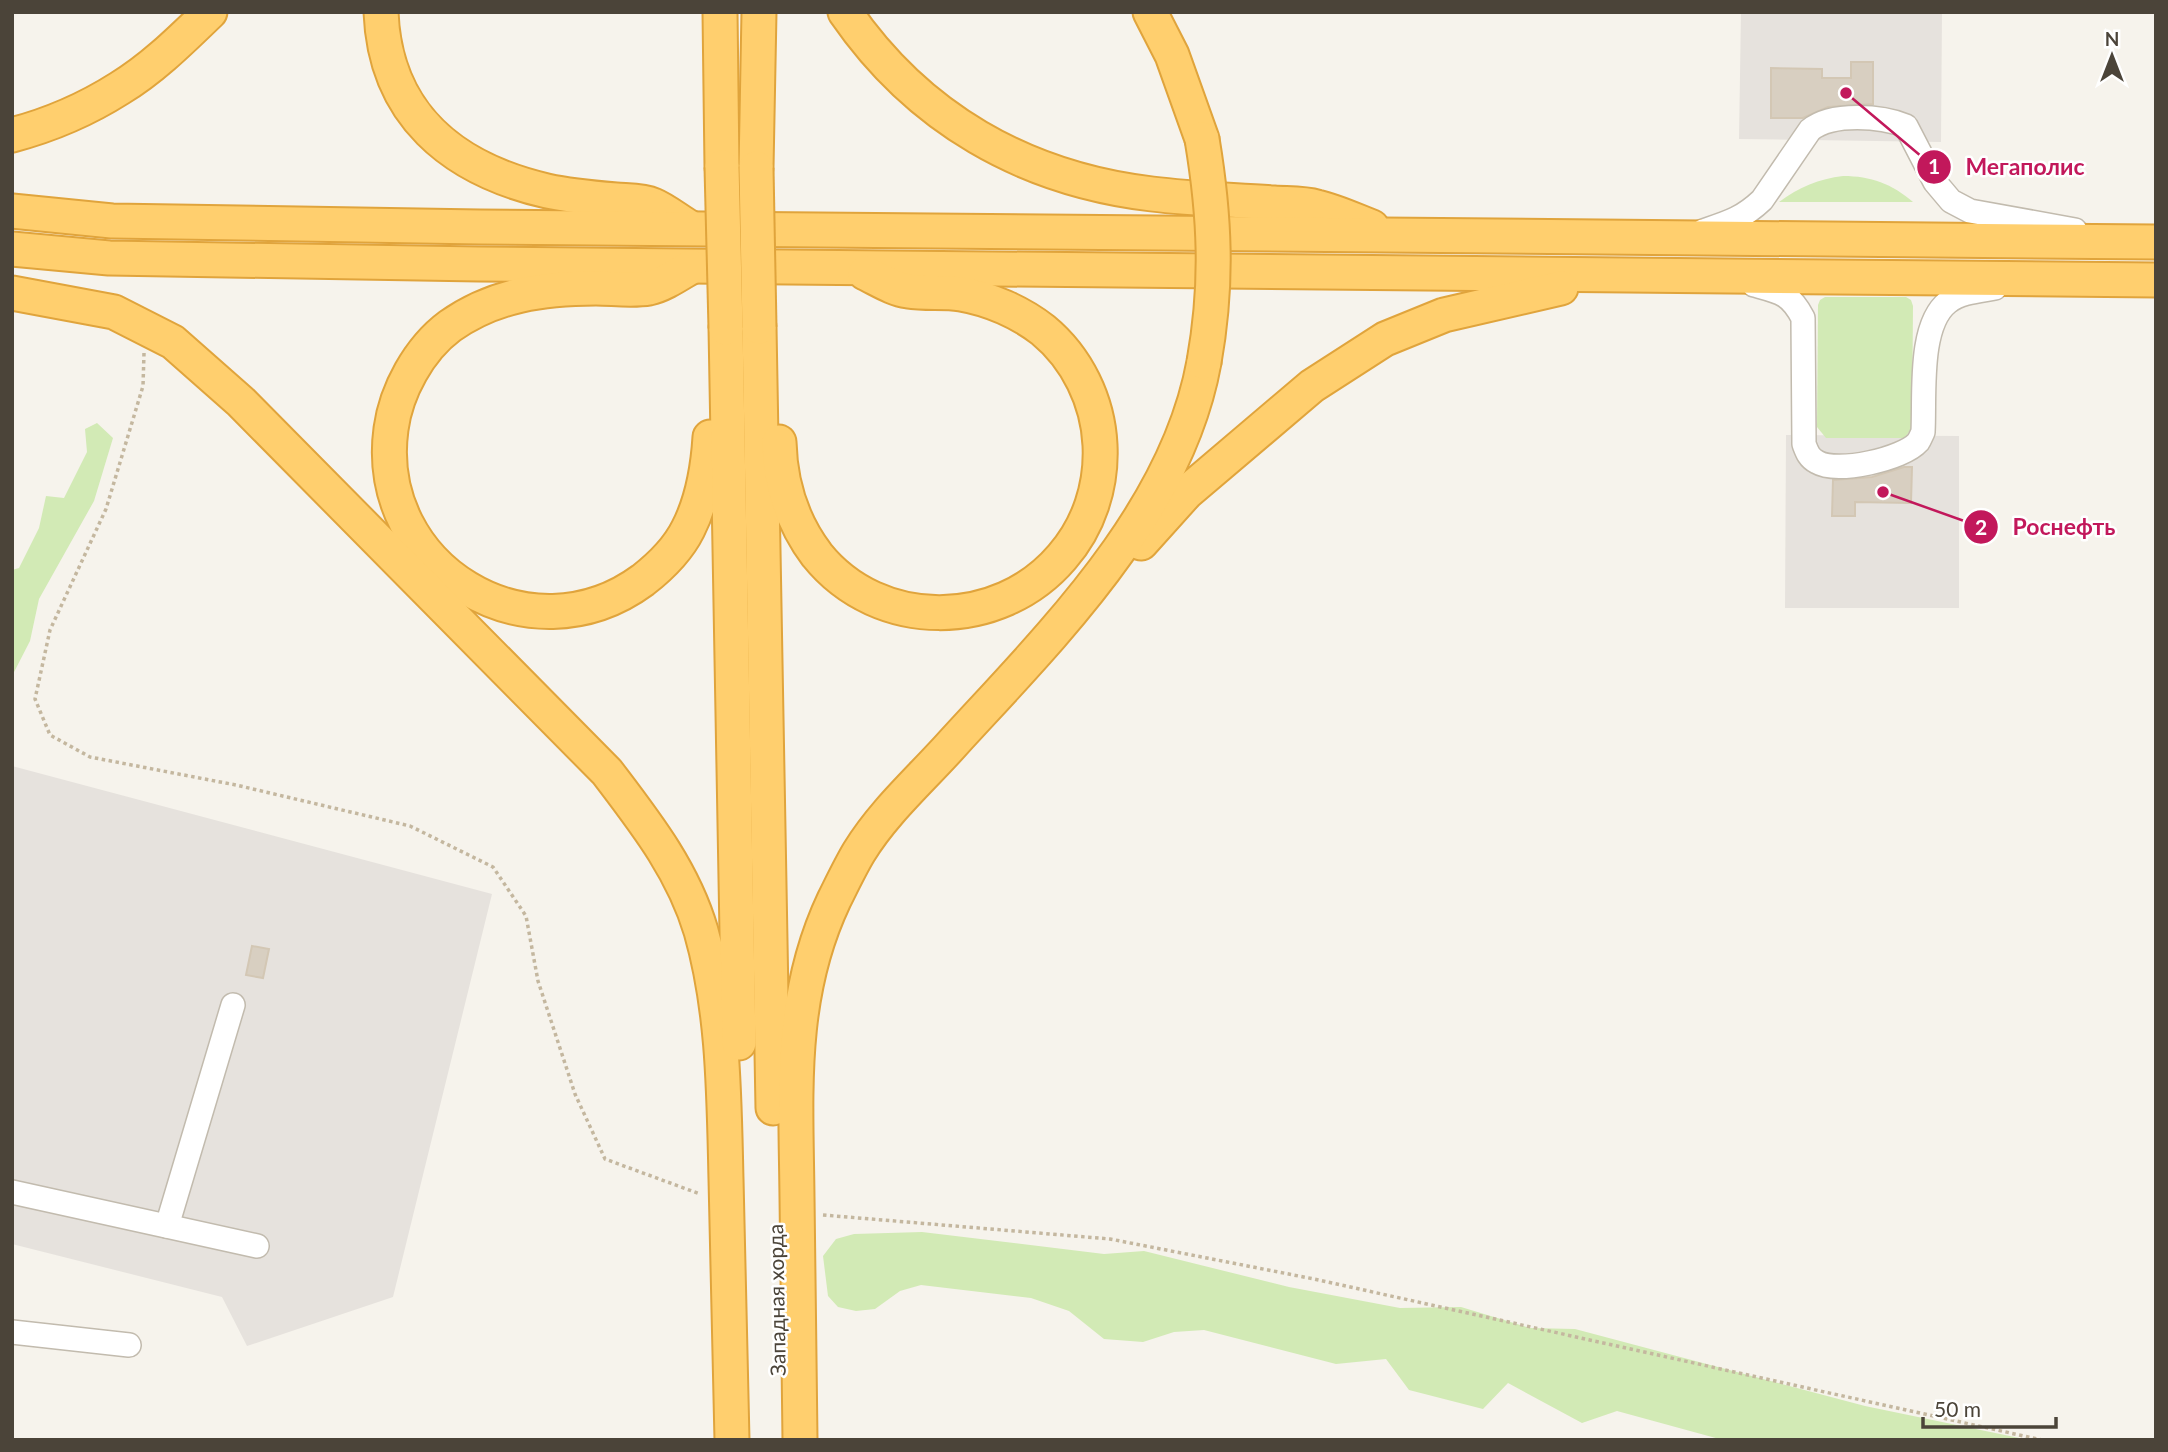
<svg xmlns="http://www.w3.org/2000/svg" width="2168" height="1452" font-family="Lato,sans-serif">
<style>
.industrial{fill:#e6e2dd}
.green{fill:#d2eab5}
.building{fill:#d8cfc1;stroke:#d3c7b4;stroke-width:2}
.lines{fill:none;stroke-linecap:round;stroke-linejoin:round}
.minor-casing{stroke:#c2bbae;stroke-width:26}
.highway-casing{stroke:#e0a43c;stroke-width:37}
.path{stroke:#c4b79f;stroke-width:3.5;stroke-dasharray:3.5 3.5;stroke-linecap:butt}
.minor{stroke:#fff;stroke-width:23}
.highway{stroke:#ffcf6e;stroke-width:33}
.highway-bridge-casing{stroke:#e0a43c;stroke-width:37;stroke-linecap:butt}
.highway-bridge{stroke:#ffcf6e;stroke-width:33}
.labels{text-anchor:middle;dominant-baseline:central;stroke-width:5;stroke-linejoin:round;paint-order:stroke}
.street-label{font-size:21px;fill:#4b4439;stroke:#fff}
.leader{fill:none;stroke:#c2185b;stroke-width:2.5}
.callout-dot{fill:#c2185b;stroke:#fff;stroke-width:2.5}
.mark-label{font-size:21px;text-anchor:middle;font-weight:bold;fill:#fff}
.callout-label{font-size:23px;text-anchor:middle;font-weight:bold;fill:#c2185b;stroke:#fff;stroke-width:5;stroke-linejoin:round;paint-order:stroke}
</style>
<rect width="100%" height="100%" fill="#f6f3ec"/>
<g class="industrial">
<polygon points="1741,12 1942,12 1941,142 1739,139"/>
<polygon points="1786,435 1959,436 1959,608 1785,608"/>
<polygon points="12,766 492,894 393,1297 247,1346 222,1297 12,1244"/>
</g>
<g class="green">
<path d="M1843 176C1871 176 1892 184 1913 202H1779C1799 187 1819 179 1843 176Z"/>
<polygon points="1825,297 1906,297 1911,300 1913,306 1912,427 1905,438 1826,438 1817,427 1818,305 1820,300"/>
<polygon points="97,423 113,438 94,501 39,599 30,641 12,676 12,570 19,568 39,528 46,496 64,498 87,452 85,429"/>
<polygon points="922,1232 1104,1254 1144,1251 1289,1287 1400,1308 1461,1307 1530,1328 1575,1329 1865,1406 2029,1440 1723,1440 1617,1411 1582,1423 1508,1383 1483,1409 1409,1390 1386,1359 1336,1364 1204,1330 1174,1332 1143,1342 1104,1339 1069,1311 1031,1298 921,1285 900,1291 875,1309 856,1311 838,1307 828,1296 823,1256 836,1239 854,1234"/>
</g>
<g class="building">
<polygon points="1851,62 1873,62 1873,104 1828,107 1803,118 1771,118 1771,68 1822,69 1822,78 1851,78"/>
<polygon points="1904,467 1912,467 1911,503 1855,502 1855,516 1832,516 1833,480 1872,477"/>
<polygon points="252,946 269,949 263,978 246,975"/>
</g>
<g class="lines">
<defs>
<g id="minor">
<path d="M1703 231C1727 223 1742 219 1762 200L1810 130C1832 112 1882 116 1906 126L1935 182 1951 201 1970 211 2075 230"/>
<path d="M1754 285C1780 292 1790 293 1803 318L1804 444C1807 452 1809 458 1817 462 1837 474 1903 459 1918 442 1920 439 1921 436 1923 432 1925 396 1918 325 1948 302 1961 292 1979 291 1995 288"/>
<polyline points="12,1192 257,1246"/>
<polyline points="167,1226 233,1005"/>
<polyline points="12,1332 129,1345"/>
</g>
<g id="highway">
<path d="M381 12C385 114 452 169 547 191 570 196 593 198 616 200 627 201 642 200 653 205 665 210 677 220 689 227"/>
<polyline points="720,12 722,167"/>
<path d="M845 12C918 118 1024 179 1152 194 1192 199 1234 200 1274 203 1288 204 1303 203 1317 207 1335 211 1354 220 1372 227"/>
<polyline points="1150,12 1172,55 1202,139"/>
<path d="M12 135C50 125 87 109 120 88 153 68 182 39 210 12"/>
<polyline points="756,168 759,12"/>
<polyline points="12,211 112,221 480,227 2156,242"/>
<polyline points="12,249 109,258 479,264 2156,280"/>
<path d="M691 267C679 274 663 285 649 288 632 291 612 288 596 288 543 288 494 295 450 326 419 349 396 391 391 429 372 568 529 664 643 580 661 566 678 549 688 529 703 500 708 469 710 437"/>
<path d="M12 293 114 312 173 342 241 402 607 772C645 822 683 870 701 931 724 1011 724 1097 726 1179 728 1266 730 1353 732 1440"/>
<polyline points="759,327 773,1108"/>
<polyline points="726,328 739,1043"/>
<path d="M779 442C780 482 792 522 817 555 879 632 999 631 1062 557 1089 526 1102 486 1100 445 1098 401 1077 358 1043 330 1020 312 990 299 961 294 944 291 926 294 908 291 893 289 878 279 865 273"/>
<polyline points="1141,543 1186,493 1312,386 1385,339 1444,315 1561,288"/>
<path d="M800 1440C799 1359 798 1278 797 1197 796 1094 788 997 834 900 842 884 850 867 859 852 884 811 923 777 954 742 1053 634 1177 512 1204 362"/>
</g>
</defs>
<use href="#minor" class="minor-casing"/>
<use href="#highway" class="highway-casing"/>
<g class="path">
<polyline points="144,353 143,386 106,509 50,630 35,699 50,735 90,757 236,785 410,826 493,867 526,916 538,981 575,1094 605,1159 700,1194"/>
<polyline points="823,1215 1110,1239 1314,1279 2042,1440"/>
</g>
<use href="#minor" class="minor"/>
<use href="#highway" class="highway"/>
<defs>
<g id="highway-bridge">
<path d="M1202 139C1215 217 1218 284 1204 362"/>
<polyline points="722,167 726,328"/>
<polyline points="756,168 759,327"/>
</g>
</defs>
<use href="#highway-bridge" class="highway-bridge-casing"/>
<use href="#highway-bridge" class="highway-bridge"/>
</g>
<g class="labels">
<g class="street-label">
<text transform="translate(776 1300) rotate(-91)">Западная хорда</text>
</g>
</g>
<path class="leader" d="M1846 93L1934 167M1883 492L1981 527"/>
<g class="callout-dot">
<circle cx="1846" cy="93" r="7"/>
<circle cx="1883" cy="492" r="7"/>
<circle cx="1934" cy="167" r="18"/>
<circle cx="1981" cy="527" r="18"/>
</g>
<g class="mark-label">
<text x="1934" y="174">1</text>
<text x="1981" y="535">2</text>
</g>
<g class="callout-label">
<text x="2025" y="175">Мегаполис</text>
<text x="2064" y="535">Роснефть</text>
</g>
<rect width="2168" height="1452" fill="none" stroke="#4b4439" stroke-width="28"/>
<g transform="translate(2112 56)" stroke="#ffffff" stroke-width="5" paint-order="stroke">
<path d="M0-5L12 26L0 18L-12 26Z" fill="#4b4439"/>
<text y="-10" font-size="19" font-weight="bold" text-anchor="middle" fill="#4b4439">N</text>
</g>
<path d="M1923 1417v10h133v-10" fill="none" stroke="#4b4439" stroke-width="3.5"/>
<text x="1934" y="1417" font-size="21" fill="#4b4439" stroke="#ffffff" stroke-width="5" paint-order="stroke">50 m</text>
</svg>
